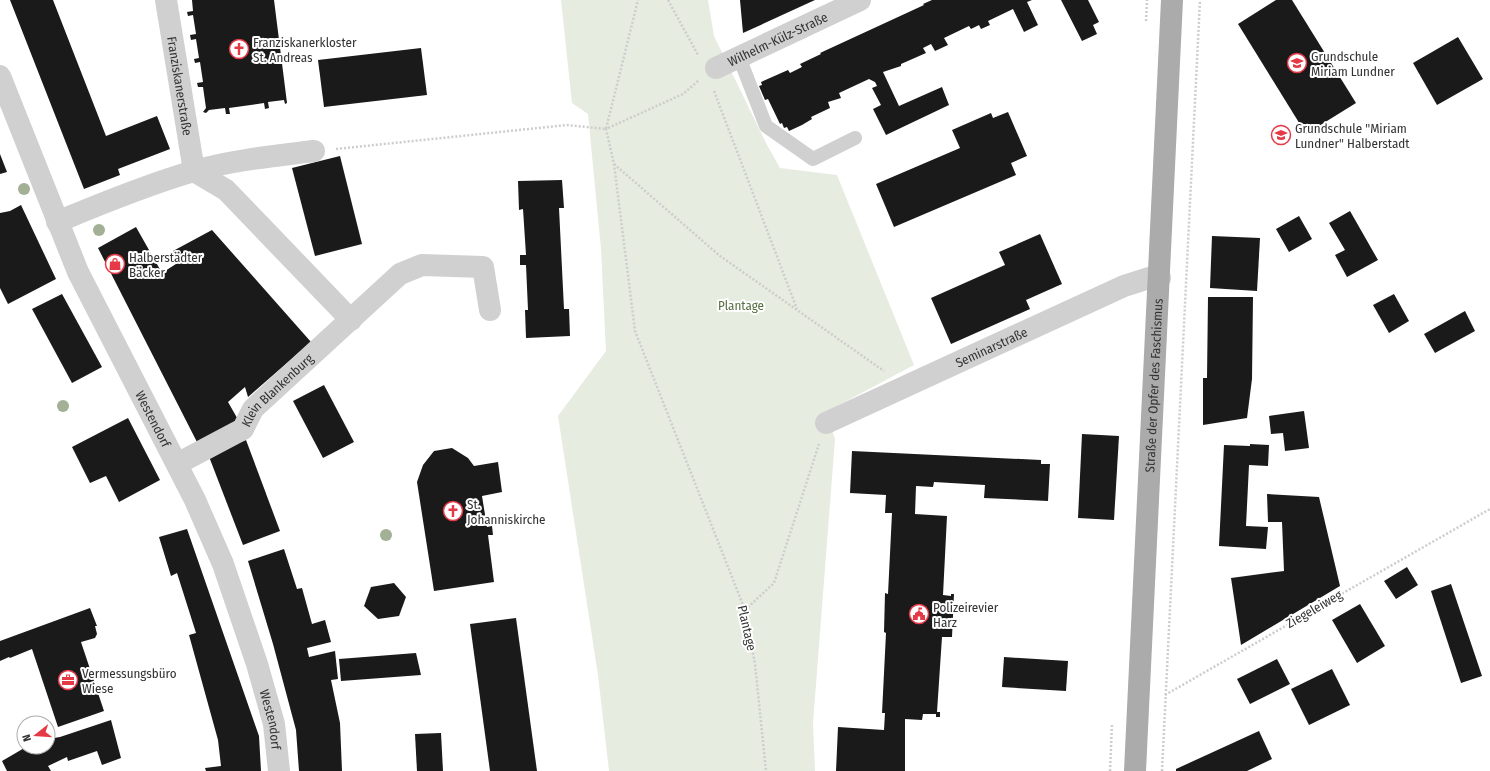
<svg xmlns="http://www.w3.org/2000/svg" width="1490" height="771" font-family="'Fira Sans Condensed',sans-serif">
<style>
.green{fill:#e6ecdf}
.building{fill:#1a1a1a}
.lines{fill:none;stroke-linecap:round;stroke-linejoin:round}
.path{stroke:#cdcdcd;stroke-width:2.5;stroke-dasharray:2 2;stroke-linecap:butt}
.lane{stroke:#d0d0d0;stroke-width:14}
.street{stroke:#d0d0d0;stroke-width:22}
.primary{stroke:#ababab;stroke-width:22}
.tree{fill:#a2b095}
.labels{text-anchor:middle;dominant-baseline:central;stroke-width:4;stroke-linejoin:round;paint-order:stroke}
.street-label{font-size:13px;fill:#333;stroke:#fff}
.poi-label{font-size:13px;fill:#333;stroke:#fff;text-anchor:start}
.park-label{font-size:13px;fill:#56703f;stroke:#fff}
</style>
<rect width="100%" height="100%" fill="#fff"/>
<polygon class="green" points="561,0 708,0 714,36 766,143 780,168 837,175 914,365 826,412 835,439 813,723 815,771 609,771 598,675 558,416 606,351 601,249 588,114 572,103"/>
<g class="building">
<polygon points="10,0 53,0 106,136 157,116 170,149 118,169 120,175 84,189"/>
<polygon points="192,0 274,0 287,103 285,104 284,100 268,102 269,108 265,109 264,103 229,108 230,114 226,114 225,108 209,110 206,113 203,112 206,108 203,87 198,87 197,83 203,82 200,62 195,63 194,59 199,58 196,39 191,40 190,35 196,34 193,15 188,16 187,12 193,11"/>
<polygon points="740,0 815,0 743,33"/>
<polygon points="932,0 1032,0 1027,2 1038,25 1024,32 1013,9 988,21 990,25 981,29 979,25 971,29 969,26 944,38 948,45 935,51 931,44 923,48 926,53 901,64 901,66 883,72 899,106 942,87 949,105 886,135 873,109 881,105 872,88 877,86 875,82 869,79 839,93 841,98 828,102 830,108 811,117 812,119 802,125 789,131 787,127 784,128 782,123 780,124 768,99 765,100 759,86 762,85 761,82 788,70 790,73 802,67 800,64 821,54 820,53 924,5 923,4"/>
<polygon points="1061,0 1088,0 1099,22 1093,25 1097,34 1082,41"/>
<polygon points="1276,0 1292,0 1356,103 1306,134 1238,24"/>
<polygon points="1458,37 1483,79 1437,105 1413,63"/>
<polygon points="421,48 427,95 324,107 318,60"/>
<polygon points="1008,112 1027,156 1011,163 1016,175 894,227 876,184 960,148 952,130 991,113 993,118"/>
<polygon points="0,154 7,172 0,174"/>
<polygon points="340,156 362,244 315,256 292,168"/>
<polygon points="562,180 564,208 559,208 564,309 569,309 570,336 526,338 525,310 528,310 526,265 520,265 520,255 526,255 523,209 519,210 518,181"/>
<polygon points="21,205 56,279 8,304 0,288 0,213 10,211"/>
<polygon points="1350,211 1378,260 1347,277 1335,255 1345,250 1329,223"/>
<polygon points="1299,216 1312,239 1289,252 1276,229"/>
<polygon points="136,227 162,273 179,262 173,251 212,230 311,342 248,397 245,387 228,402 240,423 198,444 98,248"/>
<polygon points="1040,234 1062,284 1026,300 1030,309 951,344 931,298 1005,265 999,252"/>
<polygon points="1212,236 1260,238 1257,291 1210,288"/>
<polygon points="62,294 102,367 72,383 32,309"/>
<polygon points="1394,294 1409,321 1389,333 1373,305"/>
<polygon points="1208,297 1253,297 1252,379 1247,418 1203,425 1203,378 1207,378"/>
<polygon points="1465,311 1475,331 1435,353 1424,334"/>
<polygon points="324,385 354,442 323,458 293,401"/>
<polygon points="1304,411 1309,448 1285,451 1283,433 1271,434 1269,416"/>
<polygon points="128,418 160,480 119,502 106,476 90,483 72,447"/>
<polygon points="1082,434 1119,436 1114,520 1078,518"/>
<polygon points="246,440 280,531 243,545 208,454"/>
<polygon points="1250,444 1269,445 1268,466 1249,465 1246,526 1268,527 1266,549 1219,546 1224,445 1250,446"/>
<polygon points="452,448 468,458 474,466 498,462 502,492 482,496 487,527 492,526 493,535 488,535 494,582 434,591 417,482 423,465 434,451"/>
<polygon points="852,451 1041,460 1041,464 1050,464 1048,501 984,498 985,485 934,482 933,487 916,486 915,514 947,516 943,595 951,596 951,594 954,594 952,637 942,637 937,712 940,712 940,717 936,717 936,714 923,714 922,720 905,719 905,771 836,771 838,727 884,730 885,713 882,713 886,633 884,632 885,593 888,594 892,513 885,513 886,495 850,493"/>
<polygon points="1267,494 1319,497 1340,586 1241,645 1231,578 1284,571 1282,522 1268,522"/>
<polygon points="187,529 259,736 261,771 206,771 205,768 221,766 218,740 189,635 196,633 177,573 171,576 159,537"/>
<polygon points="284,549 297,589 302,588 312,624 325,620 331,642 307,648 309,657 335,651 338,679 331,680 340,723 342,771 299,771 296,730 273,644 248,561"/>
<polygon points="1407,567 1418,585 1396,599 1384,581"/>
<polygon points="394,583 406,597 399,616 378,619 364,606 371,587"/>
<polygon points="1451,584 1482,676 1461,683 1431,591"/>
<polygon points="1360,604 1385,646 1357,663 1332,620"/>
<polygon points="90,608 97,626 95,626 97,634 95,638 81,642 104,711 58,727 32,649 10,658 9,657 0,661 0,641"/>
<polygon points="516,618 537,771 490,771 470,624"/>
<polygon points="416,653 421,675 341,681 339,659"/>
<polygon points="1004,657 1068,661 1066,691 1002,687"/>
<polygon points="1277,659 1290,684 1250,704 1237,679"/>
<polygon points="1332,669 1350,705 1309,725 1291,689"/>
<polygon points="111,720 121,758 102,765 97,751 68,761 67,757 48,766 51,771 7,771 2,761 26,747 48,747 48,739 60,737"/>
<polygon points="1259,731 1272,759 1247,771 1176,771 1176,769"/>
<polygon points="441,733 443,771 417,771 415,734"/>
</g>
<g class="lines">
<g class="path">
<polyline points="668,0 698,55"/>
<polyline points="1146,21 1147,0"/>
<polyline points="698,81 683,94 606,129 614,164 635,331 745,610 755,664 766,771"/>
<polyline points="714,91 797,309"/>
<polyline points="336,149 567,125 606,129 638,0"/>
<polyline points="614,164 720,256 884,371"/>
<polyline points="745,610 774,583 819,444"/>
<polyline points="1165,695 1490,509"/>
<polyline points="1110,771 1112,724"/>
<polyline points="1162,771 1200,0"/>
</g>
<polyline class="lane" points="739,57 766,126 813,159 855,138"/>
<g class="street">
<path id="s1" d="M166 0 194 171"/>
<path id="s2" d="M716 68 860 0"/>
<path id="s3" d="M0 76 78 272 195 500 223 564 257 664 274 724 279 771"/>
<polyline points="194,171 226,190 351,320"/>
<path d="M57 222C100 204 149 184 194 171 233 160 274 156 314 151"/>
<path id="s4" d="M826 423 1124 286 1149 278H1160"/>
<path id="s5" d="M177 464 243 429 253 409 400 274 422 265 483 267 490 310"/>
</g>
<path class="primary" id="s6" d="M1135 771 1172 0"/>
</g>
<g class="tree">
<circle cx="24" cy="189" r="6"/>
<circle cx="99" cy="230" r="6"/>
<circle cx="63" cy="406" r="6"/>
<circle cx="386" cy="535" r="6"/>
</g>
<defs>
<symbol id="church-ring" viewBox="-11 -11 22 22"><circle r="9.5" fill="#fff" stroke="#e63946" stroke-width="1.5"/><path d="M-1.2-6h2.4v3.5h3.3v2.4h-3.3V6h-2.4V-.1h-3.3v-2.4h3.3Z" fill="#e63946"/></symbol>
<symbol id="school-ring" viewBox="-11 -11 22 22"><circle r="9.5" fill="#fff" stroke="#e63946" stroke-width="1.5"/><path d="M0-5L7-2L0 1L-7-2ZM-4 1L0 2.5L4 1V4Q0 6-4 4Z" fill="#e63946"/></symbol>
<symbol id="shop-ring" viewBox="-11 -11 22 22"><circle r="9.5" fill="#fff" stroke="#e63946" stroke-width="1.5"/><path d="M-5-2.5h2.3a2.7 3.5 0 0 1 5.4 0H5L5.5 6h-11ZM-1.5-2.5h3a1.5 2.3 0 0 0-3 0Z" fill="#e63946"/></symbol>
<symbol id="civic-ring" viewBox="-11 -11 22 22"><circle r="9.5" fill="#fff" stroke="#e63946" stroke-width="1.5"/><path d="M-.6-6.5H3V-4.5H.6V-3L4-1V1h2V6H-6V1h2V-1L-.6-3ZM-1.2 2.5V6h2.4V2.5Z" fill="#e63946"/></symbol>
<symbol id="office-ring" viewBox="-11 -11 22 22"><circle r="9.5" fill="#fff" stroke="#e63946" stroke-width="1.5"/><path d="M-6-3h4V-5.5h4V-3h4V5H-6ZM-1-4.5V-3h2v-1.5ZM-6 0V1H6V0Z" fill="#e63946"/></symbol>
</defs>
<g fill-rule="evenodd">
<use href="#church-ring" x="228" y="38" width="22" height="22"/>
<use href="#school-ring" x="1286" y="52" width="22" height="22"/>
<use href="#school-ring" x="1270" y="124" width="22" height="22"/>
<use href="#shop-ring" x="104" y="253" width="22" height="22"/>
<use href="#church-ring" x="442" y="500" width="22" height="22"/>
<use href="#civic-ring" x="908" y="603" width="22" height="22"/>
<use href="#office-ring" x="57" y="669" width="22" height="22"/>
</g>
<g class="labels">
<g class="street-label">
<text stroke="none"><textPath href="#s2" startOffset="68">Wilhelm-Külz-Straße</textPath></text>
<text stroke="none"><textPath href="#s1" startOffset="87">Franziskanerstraße</textPath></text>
<text stroke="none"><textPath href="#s4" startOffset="182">Seminarstraße</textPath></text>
<text stroke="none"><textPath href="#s6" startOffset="386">Straße der Opfer des Faschismus</textPath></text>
<text stroke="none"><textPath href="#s5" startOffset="127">Klein Blankenburg</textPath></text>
<text stroke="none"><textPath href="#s3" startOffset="376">Westendorf</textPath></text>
<text transform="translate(1314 609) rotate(-30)">Ziegeleiweg</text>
<text transform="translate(747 628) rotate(77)">Plantage</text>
<text stroke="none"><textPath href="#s3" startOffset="700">Westendorf</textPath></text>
</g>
<g class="poi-label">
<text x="253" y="42">Franziskanerkloster<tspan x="253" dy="15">St. Andreas</tspan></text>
<text x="1311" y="56">Grundschule<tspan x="1311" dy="15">Miriam Lundner</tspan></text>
<text x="1295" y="128">Grundschule "Miriam<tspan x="1295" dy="15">Lundner" Halberstadt</tspan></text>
<text x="129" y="257">Halberstädter<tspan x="129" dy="15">Bäcker</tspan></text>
<text x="467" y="504">St.<tspan x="467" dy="15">Johanniskirche</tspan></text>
<text x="933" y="607">Polizeirevier<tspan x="933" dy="15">Harz</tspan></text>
<text x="82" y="673">Vermessungsbüro<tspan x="82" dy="15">Wiese</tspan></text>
</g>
<g class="park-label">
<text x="741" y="305">Plantage</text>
</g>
</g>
<g transform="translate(36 735) rotate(253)"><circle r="19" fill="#ffffff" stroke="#adadad"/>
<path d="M0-3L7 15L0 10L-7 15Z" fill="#e63946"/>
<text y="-6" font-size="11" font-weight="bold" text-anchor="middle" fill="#333333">N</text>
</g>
</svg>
